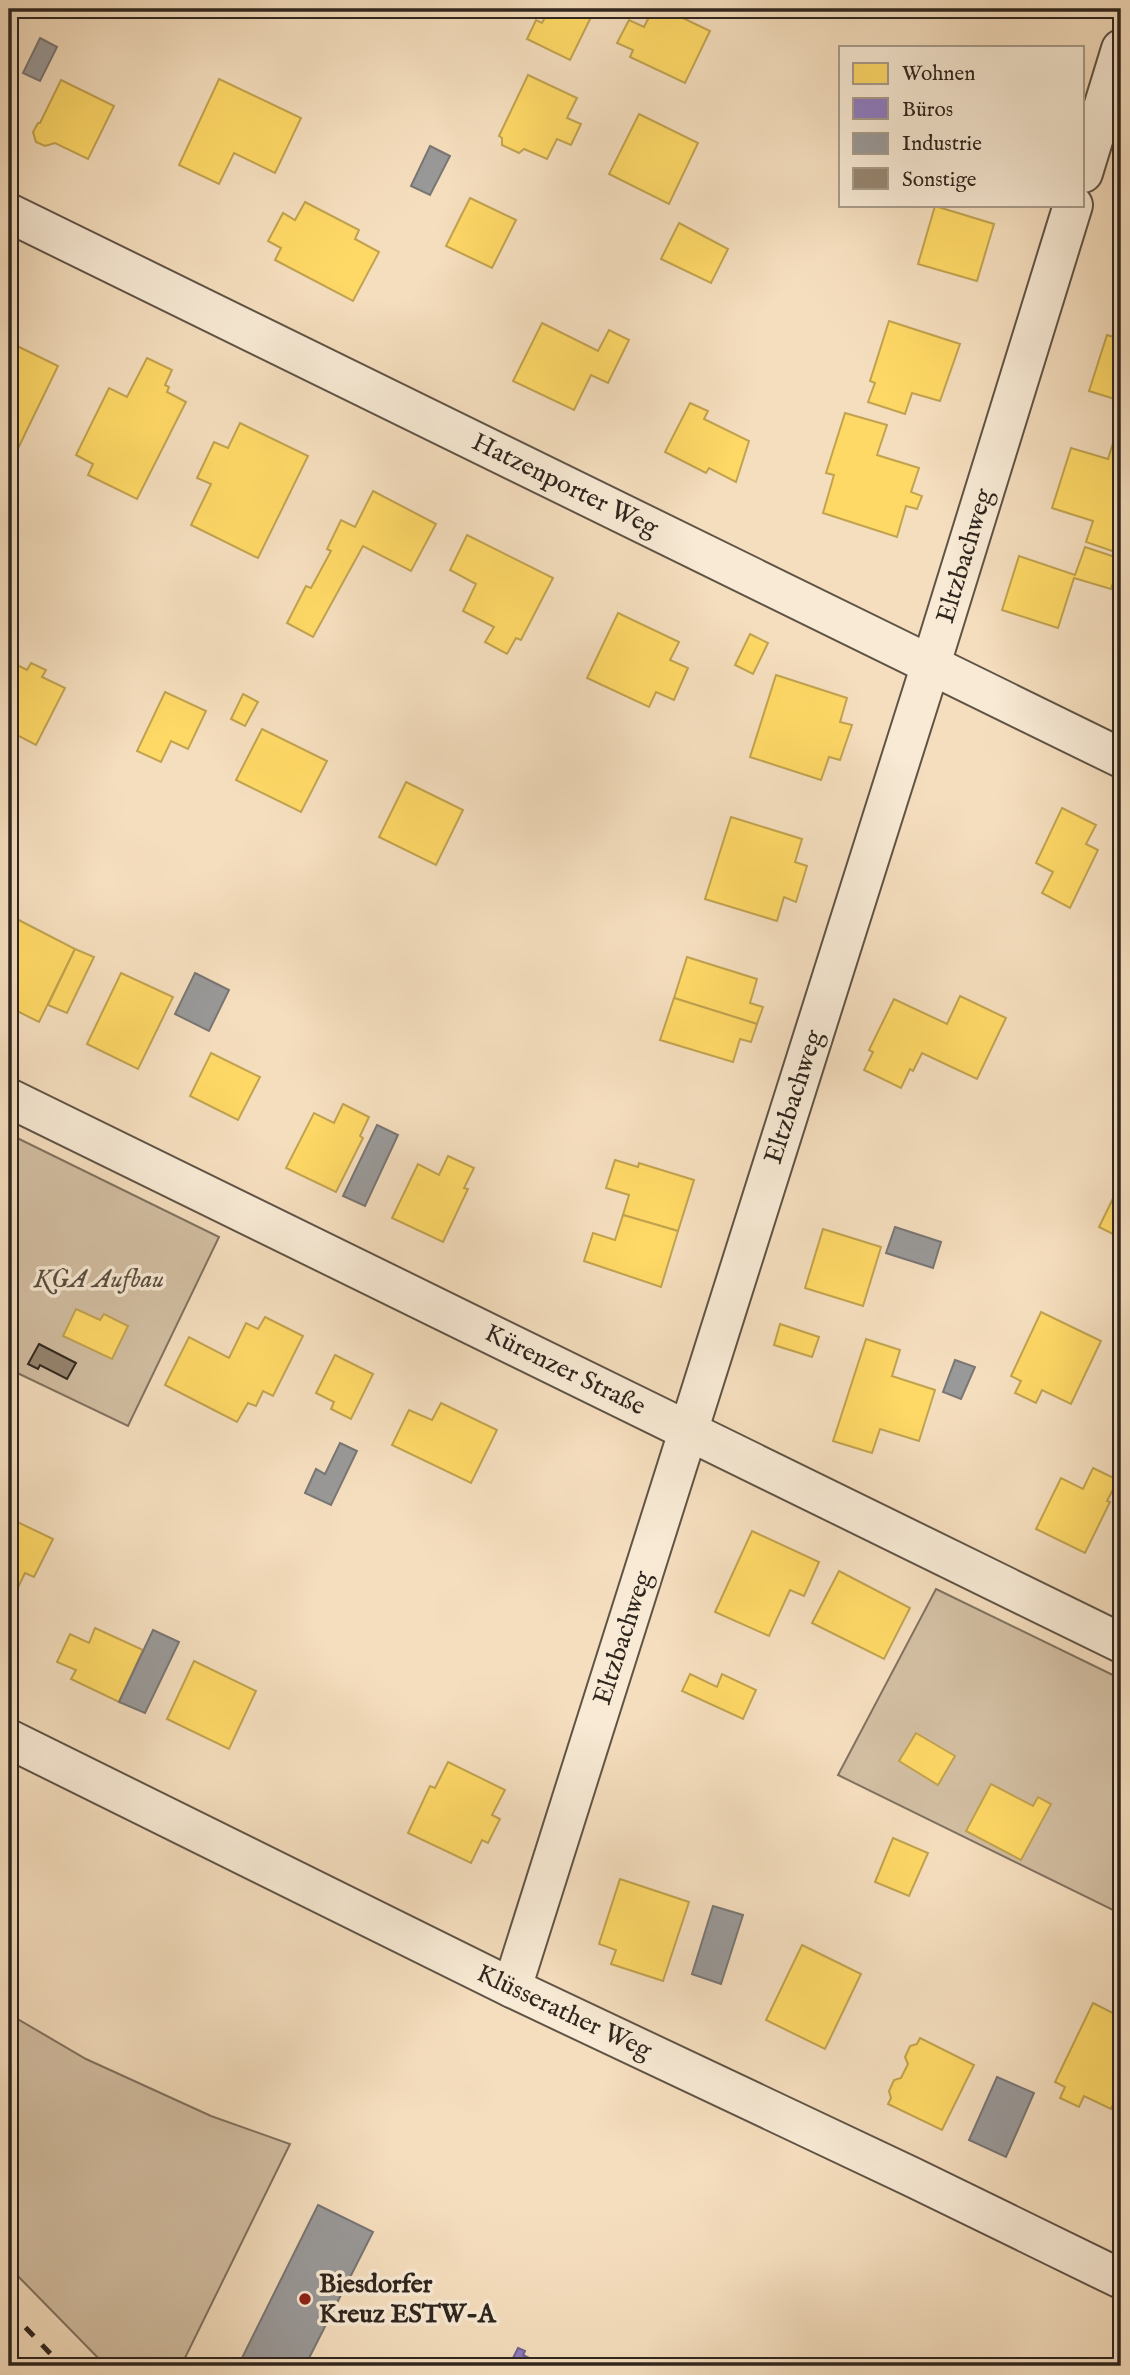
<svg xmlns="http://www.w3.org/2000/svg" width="1130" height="2375" font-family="'IM FELL English',serif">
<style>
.green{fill:#d3bfa3;stroke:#817260;stroke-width:2}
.homes{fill:#ffd966;stroke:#c1a350;stroke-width:2}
.offices{fill:#8e7cc3;stroke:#726292;stroke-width:2}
.industry{fill:#999;stroke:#797674;stroke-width:2}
.building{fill:#968671;stroke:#2f261e;stroke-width:2}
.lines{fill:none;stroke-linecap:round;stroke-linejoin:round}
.street-casing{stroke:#605446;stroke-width:42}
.street{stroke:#f8ead5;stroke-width:38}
.rail{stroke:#2f261e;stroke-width:5;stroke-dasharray:12 12;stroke-linecap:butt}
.poi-dot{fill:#8f2418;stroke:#f8ead5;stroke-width:2.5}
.labels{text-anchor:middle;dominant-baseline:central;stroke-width:7;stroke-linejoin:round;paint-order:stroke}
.street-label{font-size:26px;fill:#2f261e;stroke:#f8ead5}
.park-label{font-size:26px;font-style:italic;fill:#584c3f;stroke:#f8ead5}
.poi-label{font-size:26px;font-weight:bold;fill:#2f261e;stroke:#f8ead5;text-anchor:start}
</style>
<rect width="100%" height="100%" fill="#f5debe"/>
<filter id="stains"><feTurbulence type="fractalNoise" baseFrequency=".00286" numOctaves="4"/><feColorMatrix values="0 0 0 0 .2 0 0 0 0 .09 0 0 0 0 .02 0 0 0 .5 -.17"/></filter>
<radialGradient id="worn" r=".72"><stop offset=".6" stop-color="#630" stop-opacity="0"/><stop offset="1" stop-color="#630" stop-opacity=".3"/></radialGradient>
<g class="green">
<polygon points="9,1134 219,1237 128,1426 9,1369"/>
<polygon points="936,1589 1121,1679 1121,1914 838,1775"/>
<polygon points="9,2014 86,2059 211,2116 290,2144 181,2366 106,2366 9,2267"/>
</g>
<g class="homes">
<polygon points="528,9 595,9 570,60 527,39 536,20 542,23 545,17"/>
<polygon points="653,9 664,9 710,31 685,83 630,57 633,50 617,43 629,20 644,27"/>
<polygon points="528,75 577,98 567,118 581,124 571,145 557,139 547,159 524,149 519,153 502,145 502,138 499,136"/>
<polygon points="219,79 301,118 275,173 234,153 219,184 179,165"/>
<polygon points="61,80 114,106 88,159 55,143 45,146 36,142 33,132 38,123 40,123"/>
<polygon points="639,114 698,143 669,204 609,174"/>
<polygon points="470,198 516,220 492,268 446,246"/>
<polygon points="305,202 359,230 355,239 379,252 353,301 275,260 281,248 268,241 283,213 295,220"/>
<polygon points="935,206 994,224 977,281 918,264"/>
<polygon points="679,223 728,249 711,283 661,259"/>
<polygon points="889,321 960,344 940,401 912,393 905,414 868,402 875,383 870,381"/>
<polygon points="542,323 598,351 609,330 629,340 608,383 591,375 574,410 513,381"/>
<polygon points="1107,335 1121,339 1121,401 1089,391"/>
<polygon points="9,342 58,366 9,467"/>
<polygon points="147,358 172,370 165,385 169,387 167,392 186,402 137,499 88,475 93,464 76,455 109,388 127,397"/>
<polygon points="690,403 708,411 704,419 749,441 736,482 709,468 706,473 665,452"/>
<polygon points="845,413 887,425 877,455 919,468 911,492 922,496 917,509 906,506 897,537 823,513 834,475 826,473"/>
<polygon points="240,423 308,456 258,558 191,525 211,484 197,478 214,442 228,448"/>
<polygon points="1113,443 1121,446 1121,554 1086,542 1093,521 1052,508 1071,448 1108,459"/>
<polygon points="373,491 436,524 411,571 363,546 313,637 287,623 306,586 311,588 331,551 327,549 341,520 355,527"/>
<polygon points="467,535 553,578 521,640 516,638 507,654 485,642 494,627 463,611 476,584 450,570"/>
<polygon points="1085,547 1121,559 1111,589 1074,578 1058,628 1002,610 1019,556 1075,575"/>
<polygon points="618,613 679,642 670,660 688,668 674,700 656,692 649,707 587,678"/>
<polygon points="750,634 768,643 753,674 735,665"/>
<polygon points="9,661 27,670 31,663 46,670 42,677 65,688 36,745 9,731"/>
<polygon points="776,675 847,698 840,722 852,725 840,760 829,757 821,780 750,757"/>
<polygon points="165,692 206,711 188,749 171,741 161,762 137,751"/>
<polygon points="243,694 258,702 245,726 231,719"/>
<polygon points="262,729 327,761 301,812 236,780"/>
<polygon points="406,782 463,810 436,865 379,837"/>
<polygon points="1062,808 1096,825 1086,844 1098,850 1070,908 1042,893 1053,872 1036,863"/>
<polygon points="731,817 802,839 795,862 807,866 796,902 784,897 777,921 705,899"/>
<polygon points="9,915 75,949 39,1022 9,1007"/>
<polygon points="75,949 94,957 67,1013 48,1005"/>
<polygon points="687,957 757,979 750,1003 763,1007 757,1024 674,998"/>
<polygon points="121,973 173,997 138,1069 87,1044"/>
<polygon points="960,996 1006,1018 977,1079 922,1053 913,1071 910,1069 901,1088 864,1070 873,1052 869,1050 894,999 947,1024"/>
<polygon points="674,998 757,1024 751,1042 740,1039 733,1062 660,1040"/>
<polygon points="211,1053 260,1077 238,1120 190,1096"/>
<polygon points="343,1104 369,1117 360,1136 363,1138 336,1192 286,1168 314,1113 334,1123"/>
<polygon points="448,1156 474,1168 464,1188 468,1189 443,1242 392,1218 418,1164 439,1175"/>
<polygon points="615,1160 638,1167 639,1163 694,1180 678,1231 623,1215 629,1195 606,1188"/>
<polygon points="1121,1182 1121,1238 1099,1227"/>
<polygon points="623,1215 678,1231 661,1287 584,1261 593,1233 615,1240"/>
<polygon points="823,1229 881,1247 863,1306 805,1288"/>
<polygon points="76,1309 100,1320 104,1314 128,1326 112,1359 63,1336"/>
<polygon points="1041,1312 1101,1341 1071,1404 1042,1390 1036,1403 1015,1393 1021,1381 1011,1376"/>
<polygon points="265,1317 303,1336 273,1396 263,1391 256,1406 248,1403 237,1422 165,1385 189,1337 229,1358 246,1323 258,1329"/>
<polygon points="780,1324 819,1337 812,1357 774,1345"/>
<polygon points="866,1339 900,1350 892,1376 935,1390 919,1441 880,1429 872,1453 833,1441"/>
<polygon points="335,1355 373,1374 351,1419 331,1409 334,1402 316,1393"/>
<polygon points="441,1403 497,1430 471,1483 392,1445 409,1410 432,1420"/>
<polygon points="1093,1468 1118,1480 1107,1501 1110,1502 1085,1553 1036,1529 1061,1478 1083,1489"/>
<polygon points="9,1518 53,1539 34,1577 25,1573 9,1606"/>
<polygon points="752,1531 819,1562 804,1596 790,1590 769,1636 715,1612"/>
<polygon points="839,1571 910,1608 884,1659 812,1623"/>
<polygon points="95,1628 143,1650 119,1702 71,1679 76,1670 57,1662 70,1634 89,1643"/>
<polygon points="194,1661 256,1691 229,1749 167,1719"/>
<polygon points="690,1674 717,1687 722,1674 756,1690 743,1719 682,1691"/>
<polygon points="916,1733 955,1756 938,1785 899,1761"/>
<polygon points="448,1762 505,1790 492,1815 500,1819 488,1843 482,1840 471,1863 408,1833 430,1786 435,1788"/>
<polygon points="991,1784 1033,1806 1038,1797 1051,1804 1021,1860 966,1831"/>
<polygon points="893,1838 928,1853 909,1896 875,1882"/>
<polygon points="620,1879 689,1902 663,1981 611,1964 616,1950 599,1944"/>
<polygon points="802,1945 861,1974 825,2049 766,2020"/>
<polygon points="1093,2003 1121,2017 1121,2088 1111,2109 1084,2096 1079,2107 1060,2098 1065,2087 1055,2082"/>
<polygon points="920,2038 974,2065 942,2130 888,2104 891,2098 889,2091 894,2080 901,2078 908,2064 905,2057 910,2046 917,2044"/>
</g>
<polygon class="offices" points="518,2348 525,2351 523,2355 545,2366 509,2366"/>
<g class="industry">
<polygon points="40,38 57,47 40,81 23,73"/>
<polygon points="430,146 450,156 430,195 411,186"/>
<polygon points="195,973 229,990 209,1031 175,1014"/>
<polygon points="377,1125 398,1135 365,1206 343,1196"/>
<polygon points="895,1227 941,1242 933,1268 886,1253"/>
<polygon points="955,1360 975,1367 961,1399 943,1392"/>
<polygon points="340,1443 357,1451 331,1505 305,1493 316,1469 325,1474"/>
<polygon points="153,1630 179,1642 145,1713 119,1702"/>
<polygon points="713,1906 743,1915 721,1984 692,1974"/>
<polygon points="997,2077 1034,2093 1006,2157 969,2140"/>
<polygon points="318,2205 373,2232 305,2366 238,2366"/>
</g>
<polygon class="building" points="39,1344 76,1363 67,1379 40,1365 38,1369 28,1364"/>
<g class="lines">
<defs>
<g id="street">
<polyline points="1083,173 1121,49"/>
<polyline points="9,213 1121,758"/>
<polyline points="9,1098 1121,1643"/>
<polyline points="9,1739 512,1988 912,2177 1121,2279"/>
<polyline points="512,1988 931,664 1073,205"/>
</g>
</defs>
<use href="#street" class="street-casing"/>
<use href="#street" class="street"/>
<polyline class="rail" points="9,2310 62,2366"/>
</g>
<circle class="poi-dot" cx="305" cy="2299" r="7"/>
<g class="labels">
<g class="street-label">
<text transform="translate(565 485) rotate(26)">Hatzenporter Weg</text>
<text transform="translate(965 556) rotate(-73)">Eltzbachweg</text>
<text transform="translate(794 1097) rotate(-72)">Eltzbachweg</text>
<text transform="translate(565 1370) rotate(26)">Kürenzer Straße</text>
<text transform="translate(623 1638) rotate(-72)">Eltzbachweg</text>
<text transform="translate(564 2012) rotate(25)">Klüsserather Weg</text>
</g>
<g class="park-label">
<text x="99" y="1279">KGA Aufbau</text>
</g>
<g class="poi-label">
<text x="319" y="2284">Biesdorfer<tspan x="319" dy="30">Kreuz ESTW-A</tspan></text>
</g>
</g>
<rect width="1130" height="2375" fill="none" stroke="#f5debe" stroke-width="35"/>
<rect x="10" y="10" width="1109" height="2354" fill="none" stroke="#2f261e" stroke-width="3.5"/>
<rect x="18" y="18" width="1095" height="2340" fill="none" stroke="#2f261e" stroke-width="2"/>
<rect x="839" y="46" width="245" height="161" fill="#f8ead5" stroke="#a89c8c" stroke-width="2"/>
<rect x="853" y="63" width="35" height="21" fill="#ffd966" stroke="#a89c8c" stroke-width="2"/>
<text x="902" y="80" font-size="21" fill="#2f261e">Wohnen</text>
<rect x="853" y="98" width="35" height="21" fill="#8e7cc3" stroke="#a89c8c" stroke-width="2"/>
<text x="902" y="116" font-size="21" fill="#2f261e">Büros</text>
<rect x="853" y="133" width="35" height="21" fill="#999999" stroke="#a89c8c" stroke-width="2"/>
<text x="902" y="150" font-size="21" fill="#2f261e">Industrie</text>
<rect x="853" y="168" width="35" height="21" fill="#968671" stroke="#a89c8c" stroke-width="2"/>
<text x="902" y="186" font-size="21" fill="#2f261e">Sonstige</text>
<rect width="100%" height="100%" filter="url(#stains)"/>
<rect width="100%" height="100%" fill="url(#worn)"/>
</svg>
